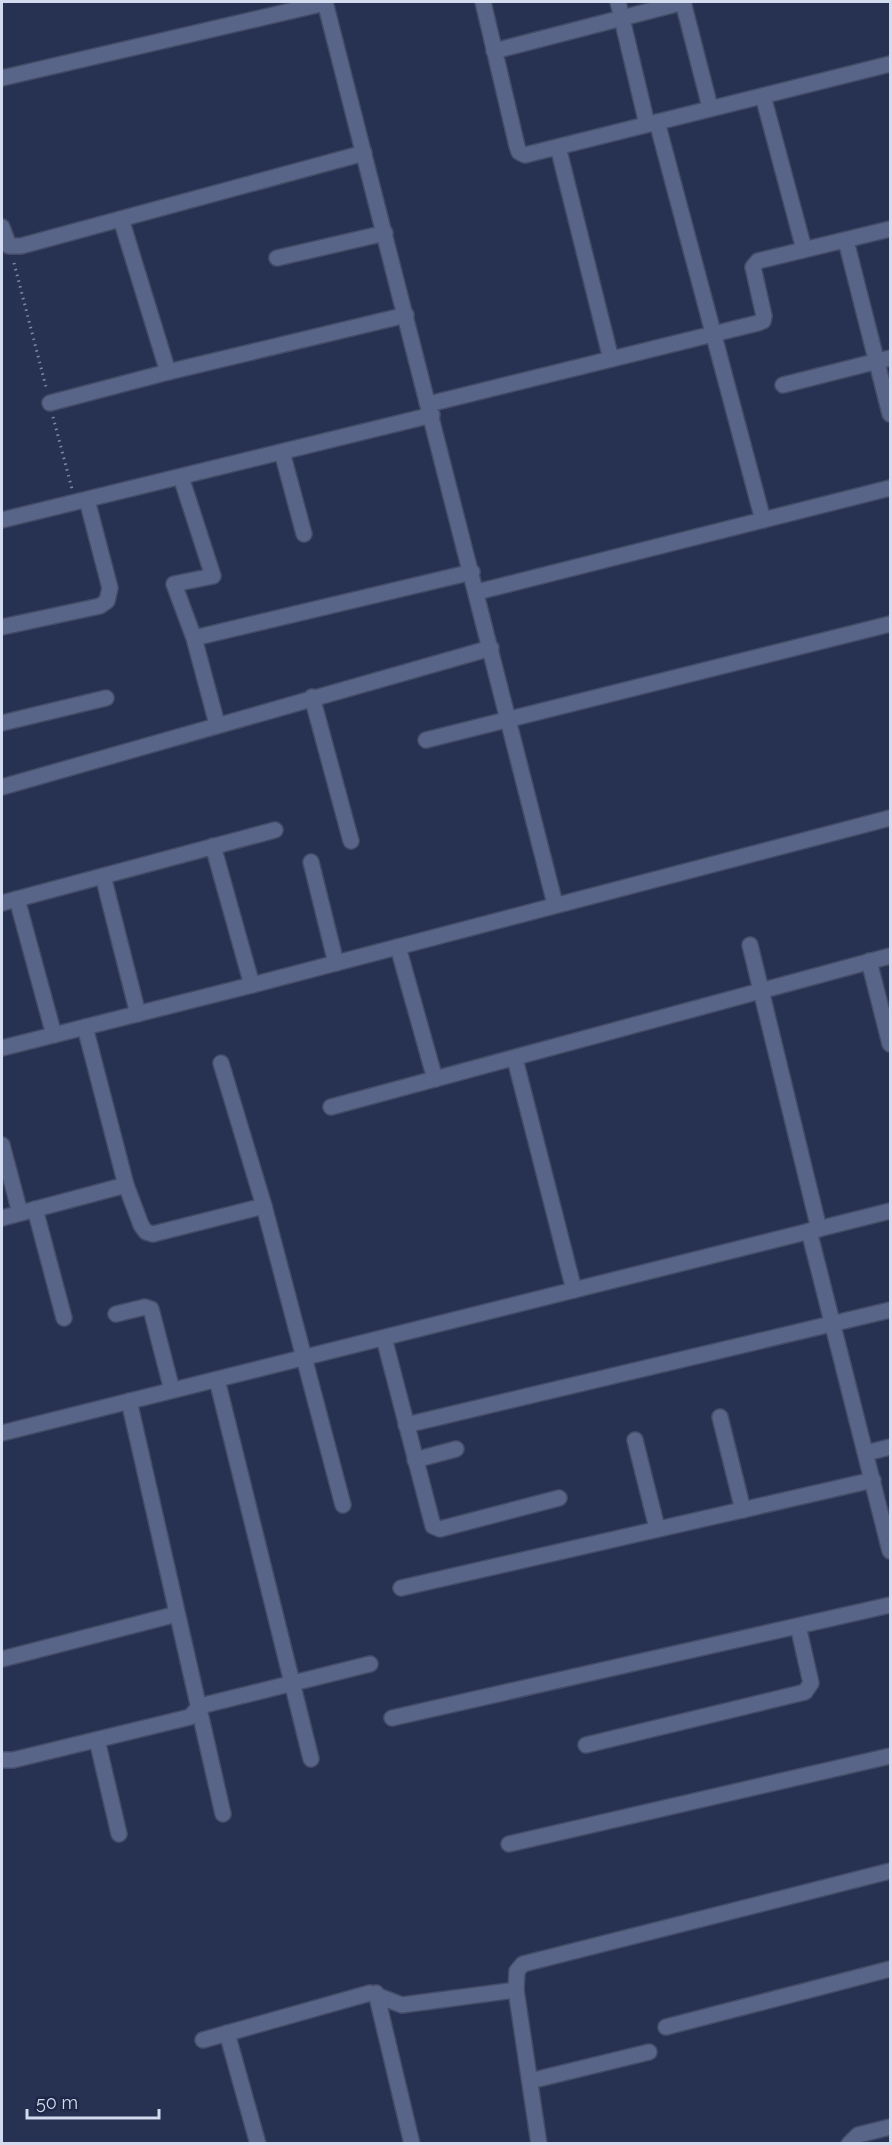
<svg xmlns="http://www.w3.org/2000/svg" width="892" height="2145" font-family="Raleway,sans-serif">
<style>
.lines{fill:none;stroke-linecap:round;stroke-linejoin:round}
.street-casing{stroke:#434b66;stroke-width:18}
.path{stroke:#7f88a2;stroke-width:3;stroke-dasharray:1.5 4.5;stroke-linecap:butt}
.street{stroke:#596588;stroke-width:15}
</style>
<rect width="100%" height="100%" fill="#273151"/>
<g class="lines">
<defs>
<g id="street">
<polyline points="325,2 555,904"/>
<polyline points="483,2 517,146 519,152 525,155 890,64"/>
<polyline points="618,2 647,124"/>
<polyline points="683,2 710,107"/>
<polyline points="494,51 684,2"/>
<polyline points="2,78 325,3"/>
<polyline points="763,96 804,249"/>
<polyline points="657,122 763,520"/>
<polyline points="558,147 611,359"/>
<polyline points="121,219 168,372"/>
<polyline points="2,227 9,246 21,246 364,153"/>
<polyline points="846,241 890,414"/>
<polyline points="277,258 385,233"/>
<polyline points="783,385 890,358"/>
<polyline points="50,403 168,372 406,315"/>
<polyline points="429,404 758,323 763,321 764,316 753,267 758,261 890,229"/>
<polyline points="282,452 304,534"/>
<polyline points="181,477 213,576 174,584 194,638 217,724"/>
<polyline points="2,520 432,415"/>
<polyline points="477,592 890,488"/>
<polyline points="2,627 100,606 107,601 110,588 87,500"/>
<polyline points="194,638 472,572"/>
<polyline points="312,697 351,841"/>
<polyline points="2,723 106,698"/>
<polyline points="426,740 890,624"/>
<polyline points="2,787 491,648"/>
<polyline points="213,846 252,985"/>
<polyline points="311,862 336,963"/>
<polyline points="103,876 138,1014"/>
<polyline points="17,899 54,1035"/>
<polyline points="2,903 275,830"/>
<polyline points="750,945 819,1229"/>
<polyline points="398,947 435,1079"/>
<polyline points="869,961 890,1044"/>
<polyline points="85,1027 126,1185 141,1225 146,1232 153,1234 264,1206"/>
<polyline points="2,1048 252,985 890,818"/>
<polyline points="515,1059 574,1290"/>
<polyline points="221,1063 264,1206 343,1505"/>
<polyline points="331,1107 890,956"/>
<polyline points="2,1145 20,1213"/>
<polyline points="35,1209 64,1318"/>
<polyline points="2,1218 126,1185"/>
<polyline points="809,1231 890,1551"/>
<polyline points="116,1314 145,1307 151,1309 172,1390"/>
<polyline points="384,1338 433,1526 440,1529 559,1498"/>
<polyline points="217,1380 311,1759"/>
<polyline points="129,1401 223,1814"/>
<polyline points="720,1417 743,1510"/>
<polyline points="406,1425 890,1310"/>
<polyline points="2,1433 890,1211"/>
<polyline points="635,1440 657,1528"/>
<polyline points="866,1453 890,1447"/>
<polyline points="415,1460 456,1449"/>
<polyline points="401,1588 873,1480"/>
<polyline points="2,1659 177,1614"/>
<polyline points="392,1718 890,1605"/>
<polyline points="97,1740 119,1834"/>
<polyline points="586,1745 805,1692 811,1683 798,1626"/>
<polyline points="2,1760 13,1760 190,1717 200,1706 370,1664"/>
<polyline points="509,1844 890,1756"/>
<polyline points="376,1993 412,2144"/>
<polyline points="666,2027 890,1969"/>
<polyline points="227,2033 258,2144"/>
<polyline points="203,2040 370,1993 402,2005 516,1990"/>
<polyline points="530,2081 649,2052"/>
<polyline points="539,2144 516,1990 517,1971 523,1964 890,1871"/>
<polyline points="849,2144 858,2135 890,2127"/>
</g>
</defs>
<use href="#street" class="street-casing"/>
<g class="path">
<polyline points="14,263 46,387"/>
<polyline points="53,417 72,489"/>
</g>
<use href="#street" class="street"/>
</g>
<rect width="892" height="2145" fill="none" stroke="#d3dbef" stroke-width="6"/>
<path d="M27 2109v9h132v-9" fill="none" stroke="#d3dbef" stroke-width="3"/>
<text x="36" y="2109" font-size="18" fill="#d3dbef" stroke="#1e2746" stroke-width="4.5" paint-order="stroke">50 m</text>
</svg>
